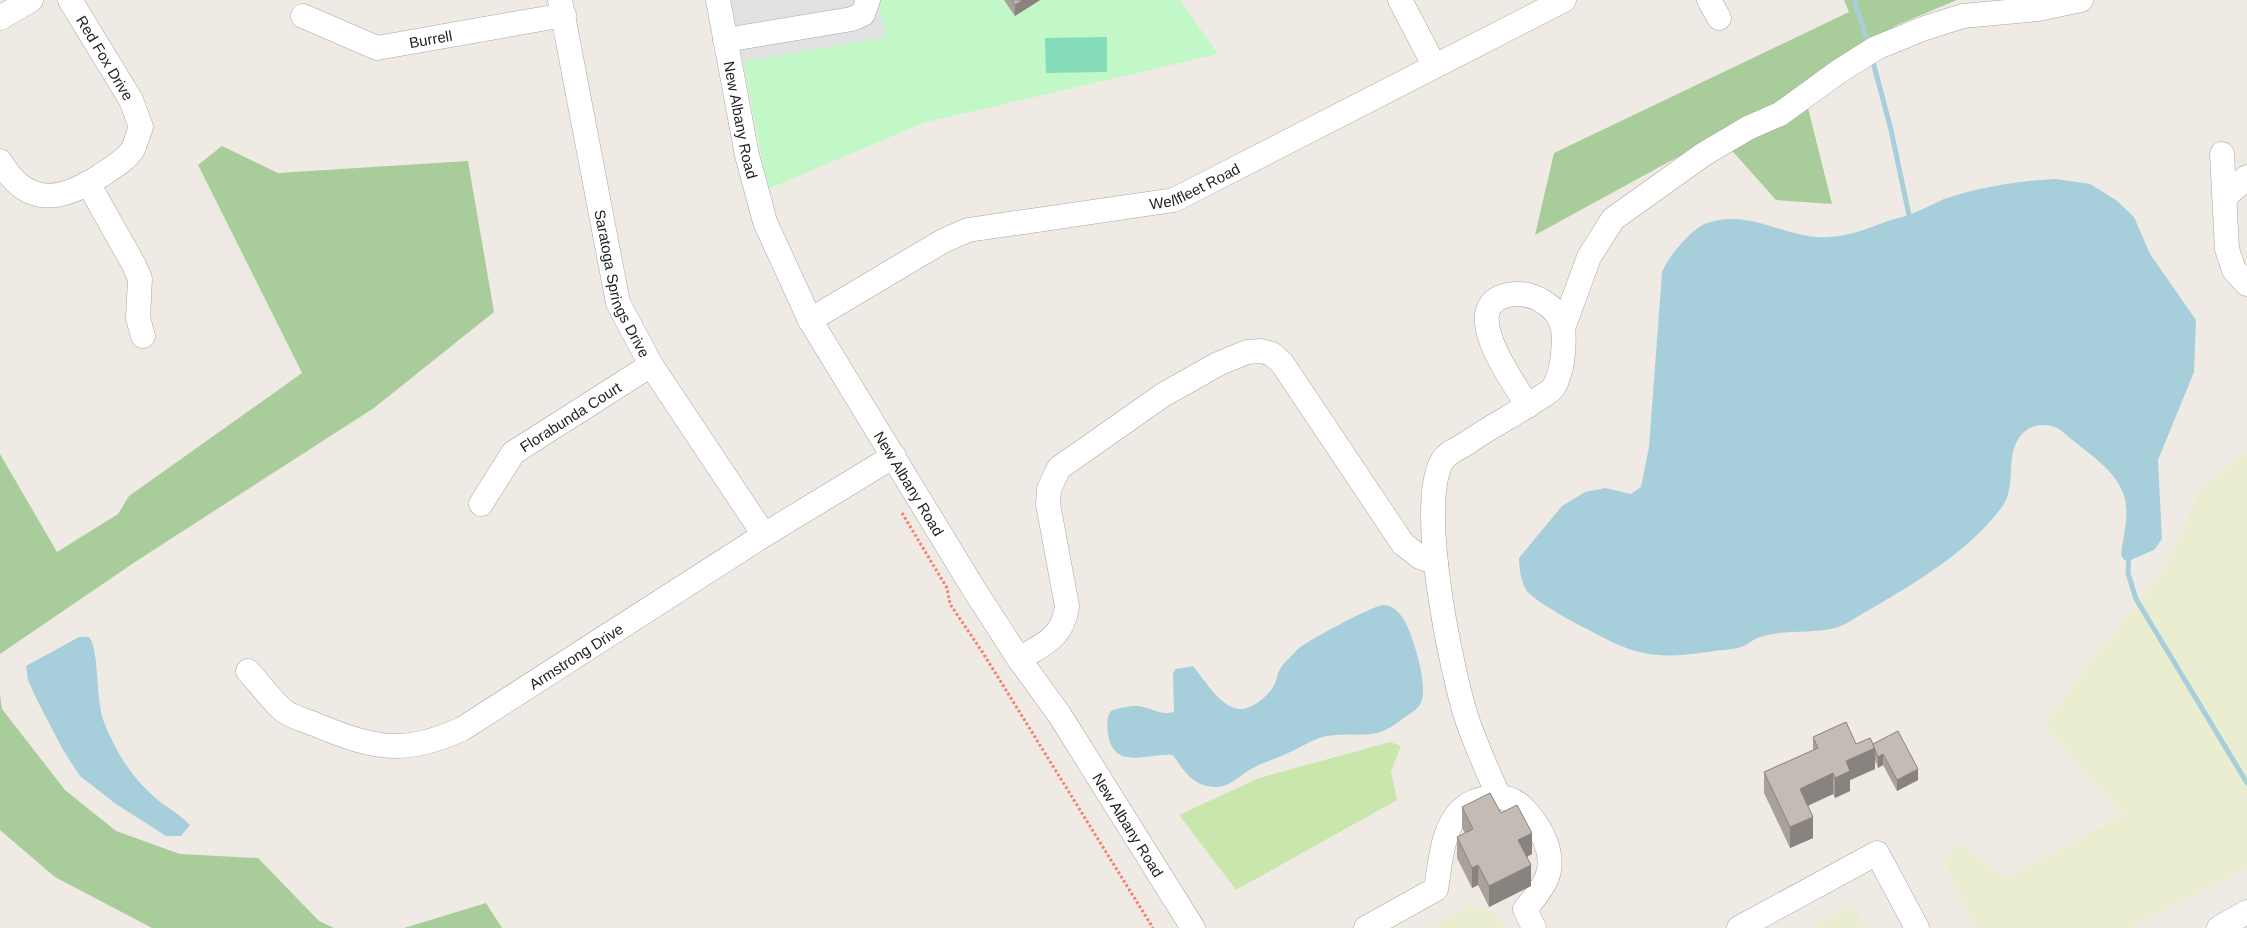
<svg xmlns="http://www.w3.org/2000/svg" width="2247" height="928" font-family="Arial,sans-serif">
<style>
.farmland{fill:#ebedd0}
.grass{fill:#c9e7ac}
.forest{fill:#a9cd9a}
.park{fill:#c2f8c7}
.pitch{fill:#84dcba}
.parking{fill:#e2e2e2}
.water{fill:#a6cfdb}
.lines{fill:none;stroke-linecap:round;stroke-linejoin:round}
.stream{stroke:#a6cfdb;stroke-width:5}
.minor-casing{stroke:#a5a5a5;stroke-width:25}
.path{stroke:#f57d6f;stroke-width:3;stroke-dasharray:2.5 2.5;stroke-linecap:butt}
.minor{stroke:#fff;stroke-width:24}
.wall{fill:#a8a19b}
.shaded-wall{fill:#88837e}
.building{fill:#c3bbb4;stroke:#88837e}
.labels{text-anchor:middle;dominant-baseline:central;stroke-width:4;stroke-linejoin:round;paint-order:stroke}
.street-label{font-size:15px;fill:#1e1e1e;stroke:#fff}
</style>
<rect width="100%" height="100%" fill="#efebe4"/>
<g class="farmland">
<polygon points="2247,452 2247,869 2129,928 1976,928 1944,862 1958,843 2006,878 2124,815 2044,726 2086,668 2164,571 2200,489"/>
<polygon points="1471,905 1497,913 1505,928 1430,928"/>
<polygon points="1853,905 1866,928 1811,928"/>
</g>
<polygon class="grass" points="1390,742 1401,746 1391,771 1397,800 1236,890 1179,815 1259,778"/>
<g class="forest">
<polygon points="1844,0 1957,0 1895,26 1804,92 1832,204 1776,200 1718,135 1535,235 1554,153 1849,12"/>
<polygon points="222,146 278,173 468,161 494,312 374,408 138,560 0,654 0,454 57,552 118,514 129,496 302,373 198,165"/>
<polygon points="0,694 2,709 65,790 116,831 180,854 258,858 319,921 334,928 152,928 55,877 0,830"/>
<polygon points="486,903 502,928 404,928"/>
</g>
<polygon class="park" points="731,0 1180,0 1218,54 923,123 768,189"/>
<polygon class="pitch" points="1107,37 1107,72 1046,73 1045,38"/>
<polygon class="parking" points="731,0 878,0 886,37 743,62"/>
<g class="water">
<path d="M2056 179 2090 184 2116 200 2134 217 2150 254 2196 320 2194 372 2158 460 2162 539 2154 550 2128 561 2124 560 2121 555C2123 537 2130 514 2124 496 2116 470 2090 455 2070 438 2066 435 2062 430 2057 428 2049 424 2035 424 2028 429 2001 447 2019 484 2002 507 1968 552 1917 582 1869 610 1859 615 1847 625 1835 628 1811 634 1784 629 1760 637 1753 639 1748 645 1741 647 1731 650 1719 650 1708 652 1654 660 1634 655 1587 629 1574 623 1533 600 1526 590 1521 581 1519 568 1519 558L1562 506 1585 492 1605 488 1631 494 1641 487 1649 447 1662 273C1666 259 1692 228 1707 223 1752 208 1786 240 1829 237 1848 236 1863 230 1880 224 1892 219 1905 217 1916 212 1926 208 1935 203 1944 199 1981 187 2017 181 2056 179Z"/>
<path d="M1383 605C1397 605 1406 621 1410 633 1416 649 1430 691 1419 706 1414 712 1406 716 1401 720 1371 745 1351 728 1319 738 1308 742 1298 749 1288 753 1276 759 1264 762 1253 768 1239 775 1231 788 1213 787 1192 785 1184 771 1173 755 1148 752 1114 772 1108 734 1107 726 1106 717 1111 711 1122 707 1135 704 1147 708 1157 711 1164 715 1174 712L1173 673 1176 669 1193 666C1204 679 1220 707 1239 709 1251 710 1268 696 1273 687 1277 681 1277 674 1280 669 1284 663 1293 654 1298 649 1307 641 1372 606 1383 605Z"/>
<path d="M79 637H89C100 651 95 699 104 722 114 748 128 772 149 792 161 805 178 812 190 825L181 836H166L116 804 80 776 63 750 36 698 28 680 26 666Z"/>
</g>
<g class="lines">
<g class="stream">
<polyline points="1854,0 1869,45"/>
<polyline points="1872,58 1891,130 1910,220"/>
<polyline points="2129,554 2128,573 2136,599 2247,783"/>
</g>
<defs>
<g id="minor">
<path id="s1" d="M560 0 618 303 651 365 764 535"/>
<path id="s2" d="M718 0 747 155 765 222 810 320 975 591 1019 659 1059 714 1193 928"/>
<polyline points="1400,0 1434,65"/>
<polyline points="1709,0 1719,18"/>
<path id="s3" d="M303 16 377 48 564 15"/>
<polyline points="0,18 31,0"/>
<polyline points="725,40 852,19 863,14 868,0"/>
<polyline points="2222,154 2227,249 2234,270 2247,284"/>
<path d="M0 161C27 207 60 202 100 176 111 169 126 160 133 149 136 142 138 134 141 127L131 100 70 0"/>
<polyline points="88,183 134,265 140,279 138,318 143,336"/>
<polyline points="2225,197 2247,177"/>
<path id="s4" d="M810 320 943 241 968 230 1174 200 1564 0"/>
<polyline points="1563,328 1589,257 1613,219 1704,154 1748,128 1780,114 1838,72 1876,48 1925,28 1963,16 2038,9 2081,0"/>
<path id="s5" d="M481 504 513 453 651 365"/>
<path d="M1019 659C1044 644 1063 638 1067 606L1048 504 1049 489 1059 468 1163 395 1218 364 1247 352 1261 351 1272 354 1282 363 1403 544 1420 557 1436 563"/>
<path id="s6" d="M248 671C260 684 271 700 284 711 293 718 309 721 319 726 375 749 405 755 462 729L764 535 894 456"/>
<path d="M1499 797C1487 769 1474 742 1465 713 1451 666 1414 494 1445 457 1450 452 1458 448 1464 445 1488 428 1514 415 1538 399 1542 396 1550 392 1553 388 1558 382 1560 370 1562 363 1563 352 1565 340 1563 329 1559 305 1530 290 1508 295 1456 306 1514 383 1528 406"/>
<path d="M1366 928 1436 889C1440 865 1442 828 1461 810 1475 797 1506 791 1521 806 1537 821 1553 847 1549 870 1547 883 1534 899 1525 909L1534 928"/>
<polyline points="1739,928 1877,853 1917,928"/>
<polyline points="2219,928 2247,912"/>
</g>
</defs>
<use href="#minor" class="minor-casing"/>
<polyline class="path" points="902,513 947,588 950,604 983,653 1153,928"/>
<use href="#minor" class="minor"/>
</g>
<g class="wall">
<polygon points="1004,0 1040,0 1015,16"/>
<polygon points="1813,737 1856,744 1873,744 1918,780 1897,791 1883,765 1878,768 1875,760 1875,769 1850,780 1850,791 1835,798 1833,794 1808,806 1813,838 1790,848 1764,793 1764,772 1813,750"/>
<polygon points="1462,807 1501,813 1532,854 1527,857 1531,886 1489,907 1478,885 1472,888 1457,858 1457,837 1465,833 1462,828"/>
</g>
<g class="shaded-wall">
<polygon points="1023,0 1040,0 1015,16 1015,5"/>
<polygon points="1875,748 1875,769 1850,780 1850,791 1835,798 1835,778 1846,761"/>
<polygon points="1883,754 1883,765 1878,768 1878,757"/>
<polygon points="1918,769 1918,780 1897,791 1897,780"/>
<polygon points="1833,773 1833,794 1800,809 1800,789"/>
<polygon points="1813,817 1813,838 1790,848 1790,827"/>
<polygon points="1532,833 1532,854 1518,861 1518,840"/>
<polygon points="1478,865 1478,885 1472,888 1472,868"/>
<polygon points="1531,865 1531,886 1489,907 1489,886"/>
</g>
<g class="building">
<polygon points="1012,0 1023,0 1015,5"/>
<polygon points="1846,722 1856,744 1870,738 1875,748 1846,761 1850,771 1835,778 1833,773 1800,789 1813,817 1790,827 1764,772 1818,748 1813,737"/>
<polygon points="1898,731 1918,769 1897,780 1883,754 1878,757 1875,750 1873,744"/>
<polygon points="1490,793 1501,813 1517,805 1532,833 1518,840 1531,865 1489,886 1478,865 1472,868 1457,837 1473,829 1462,807"/>
</g>
<g class="labels">
<g class="street-label">
<text stroke="none"><textPath href="#s3" startOffset="135">Burrell</textPath></text>
<text transform="translate(105 58) rotate(59)">Red Fox Drive</text>
<text stroke="none"><textPath href="#s2" startOffset="122">New Albany Road</textPath></text>
<text stroke="none"><textPath href="#s4" startOffset="414">Wellfleet Road</textPath></text>
<text stroke="none"><textPath href="#s1" startOffset="291">Saratoga Springs Drive</textPath></text>
<text stroke="none"><textPath href="#s5" startOffset="128">Florabunda Court</textPath></text>
<text stroke="none"><textPath href="#s2" startOffset="526">New Albany Road</textPath></text>
<text stroke="none"><textPath href="#s6" startOffset="376">Armstrong Drive</textPath></text>
<text stroke="none"><textPath href="#s2" startOffset="932">New Albany Road</textPath></text>
</g>
</g>
</svg>
